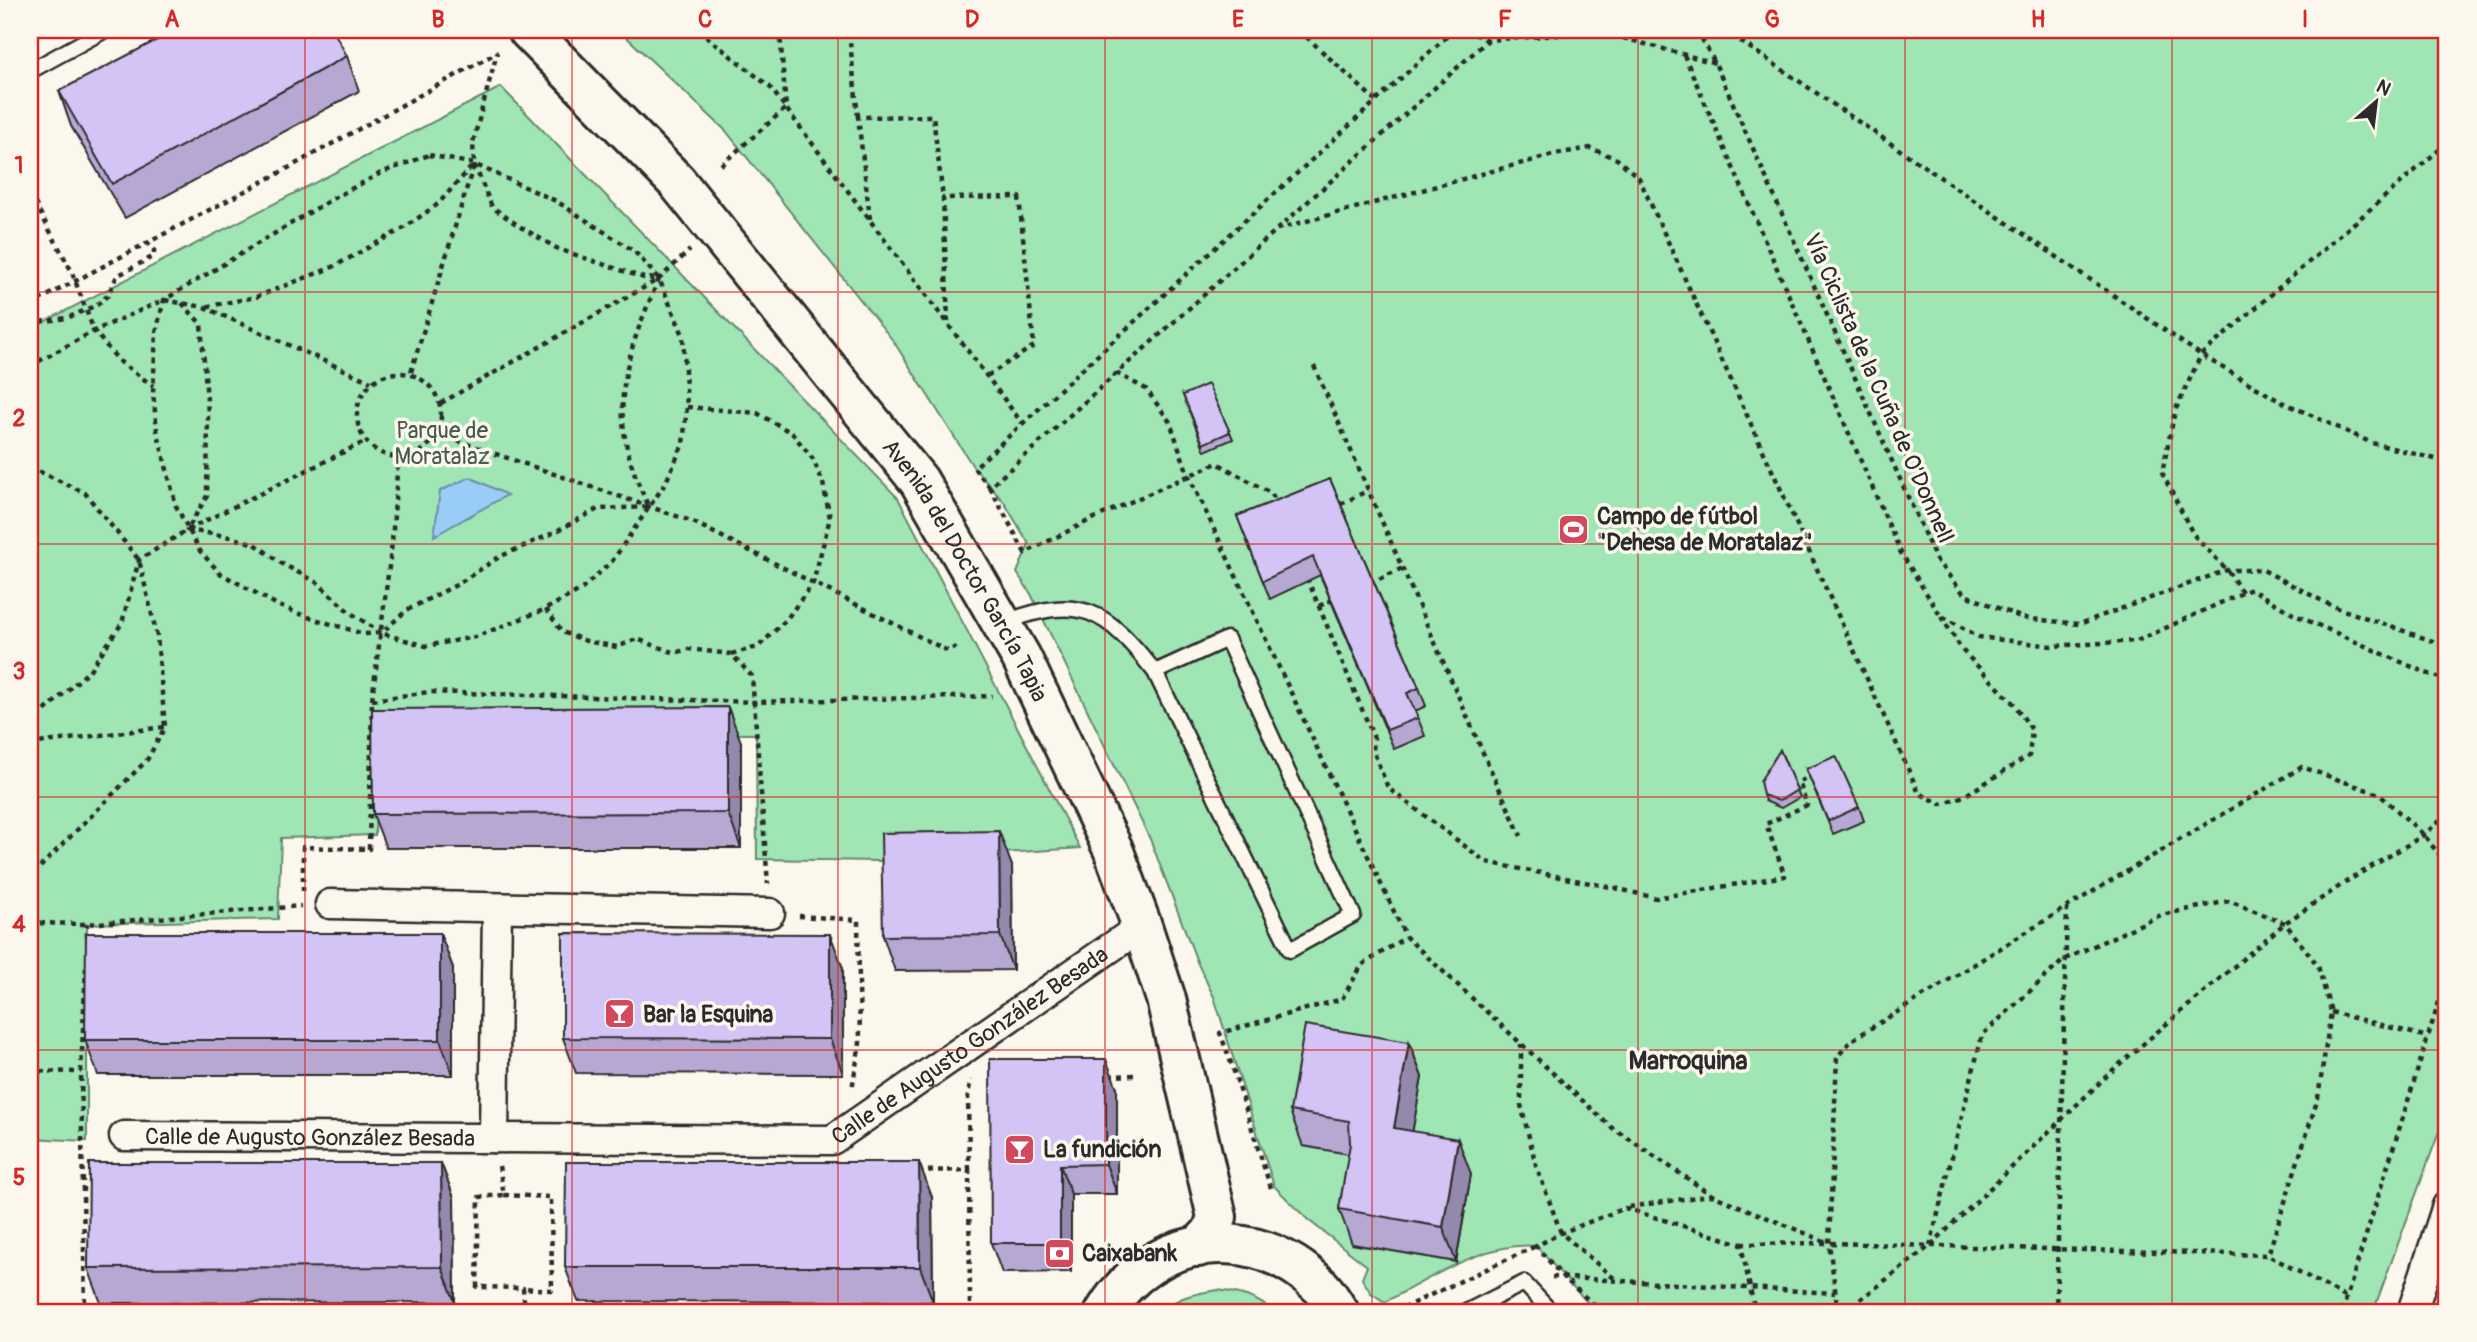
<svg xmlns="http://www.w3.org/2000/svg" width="2477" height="1342" font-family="Pangolin,sans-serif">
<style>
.green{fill:#9fe6b4;stroke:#658870;stroke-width:2}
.water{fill:#99ccf6;stroke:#6d8ca5;stroke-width:2}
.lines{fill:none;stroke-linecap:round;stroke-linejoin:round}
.lane-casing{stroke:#2b2b2b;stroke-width:19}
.street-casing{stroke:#2b2b2b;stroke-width:33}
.secondary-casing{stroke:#2b2b2b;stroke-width:44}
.path{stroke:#2b2b2b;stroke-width:4.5;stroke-dasharray:5 5;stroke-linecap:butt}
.lane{stroke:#fbf7ec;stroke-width:14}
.street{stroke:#fbf7ec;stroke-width:28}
.secondary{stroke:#fbf7ec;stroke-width:38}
.wall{fill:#b6a8d3;stroke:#2b2b2b;stroke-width:2}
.shaded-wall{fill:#9488ac;stroke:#2b2b2b;stroke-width:2}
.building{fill:#d4c3f5;stroke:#2b2b2b;stroke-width:2}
.grid{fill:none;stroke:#d62828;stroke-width:2;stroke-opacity:0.55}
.labels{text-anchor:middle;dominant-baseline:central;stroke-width:7;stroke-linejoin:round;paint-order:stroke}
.street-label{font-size:23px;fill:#2b2b2b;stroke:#fbf7ec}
.park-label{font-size:23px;fill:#485a4d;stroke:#fbf7ec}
.poi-label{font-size:23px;font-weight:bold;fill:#2b2b2b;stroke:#fbf7ec;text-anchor:start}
.quarter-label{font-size:26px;font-weight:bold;fill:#2b2b2b;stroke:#fbf7ec}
.neatline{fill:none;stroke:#d62828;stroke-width:2.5}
.grid-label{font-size:23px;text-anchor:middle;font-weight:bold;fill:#d62828}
</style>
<rect width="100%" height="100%" fill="#fbf7ec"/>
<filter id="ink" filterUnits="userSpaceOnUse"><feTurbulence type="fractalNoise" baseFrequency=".0143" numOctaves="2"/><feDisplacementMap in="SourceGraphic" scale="14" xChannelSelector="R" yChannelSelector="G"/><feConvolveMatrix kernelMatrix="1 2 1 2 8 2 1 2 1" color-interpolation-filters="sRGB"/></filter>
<g filter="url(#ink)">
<g class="green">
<path d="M619 30H2447V1110L2373 1312H1596L1536 1246C1484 1241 1430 1279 1385 1302L1371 1293 1362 1279 1367 1266 1307 1219 1274 1186 1214 997 1198 964 1150 839 1031 594 1017 573 1029 544 1004 502 974 468 894 342 726 131Z"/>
<polygon points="501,87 898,498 1080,848 878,861 757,859 756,734 378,732 375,835 281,838 278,919 87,924 87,1141 30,1138 30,329"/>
<path d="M1218 1290C1239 1293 1258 1297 1273 1312H1159C1177 1297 1196 1293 1218 1290Z"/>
</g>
<polygon class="water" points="470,477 507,495 434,536 440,491"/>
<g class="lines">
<defs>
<g id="lane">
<polyline points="30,71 105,30"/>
<path d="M1003 623C1081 593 1105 609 1155 672L1290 950 1353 915 1227 639 1155 672"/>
<polyline points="1466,1312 1524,1283 1551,1312"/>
</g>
<g id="street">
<polyline points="330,904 770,913"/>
<path id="s1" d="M124 1136 832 1140 1142 926"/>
<polyline points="494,1138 497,908"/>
<polyline points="2412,1312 2447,1206"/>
</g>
<g id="secondary">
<path id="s2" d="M528 30 677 182 919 481 1021 657 1113 849 1142 926 1166 999 1217 1217 1212 1232 1198 1247"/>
<path d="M1105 1312C1152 1233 1255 1221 1320 1286 1328 1293 1333 1304 1339 1312"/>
</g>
</defs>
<use href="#lane" class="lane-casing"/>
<use href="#street" class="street-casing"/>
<use href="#secondary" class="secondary-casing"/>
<g class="path">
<polyline points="698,30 770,87 1022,423"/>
<polyline points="1299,30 1376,101"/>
<polyline points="1454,30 974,468 990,487 1488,40 1601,32 1715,63"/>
<polyline points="1465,30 1488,40"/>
<polyline points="1697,30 1715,63 1936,560 1965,595 2023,618 2079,624 2227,570 2263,570 2332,606 2447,646"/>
<polyline points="1724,30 2201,355 2276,399 2372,443 2447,462"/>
<polyline points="1684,55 1901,553 1940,615 1979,637 2052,646 2137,641 2251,589 2293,614 2426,673 2447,680"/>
<polygon points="429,155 474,164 556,201 634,251 659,279 683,335 687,407 683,444 665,484 613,560 582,589 546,609 475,637 426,646 381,633 364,634 308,617 279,606 220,573 200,551 176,506 157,430 153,393 156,332 164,300 332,199 383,172"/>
<polyline points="721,165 786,108 780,34 849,32 858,117"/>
<polyline points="30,194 71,270 94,331 119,361 153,386"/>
<polyline points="870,219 858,117 933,116 943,198"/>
<polyline points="1277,229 1556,154 1590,148 1617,159 1639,178 1919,793 1941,804 1964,796 2029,756 2032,730 2014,704 1963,651 1940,615"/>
<path d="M182 303 201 324 208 413 207 496 187 530 226 536 255 544 281 563 318 583 348 611 381 633 407 610 458 584 499 557 551 534 598 509 649 507C605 418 621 365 659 279L644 278 558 249 519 226 492 207 474 164 438 204 404 228 333 267 256 297 204 307"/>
<polyline points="30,305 281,172 498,52"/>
<polyline points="948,322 943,198 1019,197 1034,346 987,376"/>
<polyline points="30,323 67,318 97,305 108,295 117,276 154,256 154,249 147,242"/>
<polyline points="30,366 94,331 164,300 204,307 371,382"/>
<polyline points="1314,366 1484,755 1521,836"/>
<polyline points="411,372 474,164 473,142 497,53"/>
<circle cx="399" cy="415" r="42"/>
<polyline points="1116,373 1146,389 1170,422 1188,474 1406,937 1611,1127 1712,1195 1829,1243"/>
<polyline points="441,403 659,279 690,250"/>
<polyline points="687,407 757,413 792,433 813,459 823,483 830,518 813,583 786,620 758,647 731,654"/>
<polyline points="438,434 691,521 948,651 960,645"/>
<polyline points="30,467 85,493 139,560 157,636 165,727 147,760 30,877"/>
<polyline points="990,487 1025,553 1088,521 1217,463 1272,494 1277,505"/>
<polyline points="1341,504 1369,490"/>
<polyline points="1307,578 1374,738 1373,750 1388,788 1486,862 1615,888 1656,898 1785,876 1766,824 1807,805 1799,782 1814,775"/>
<polyline points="1370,583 1403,568"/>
<polyline points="2242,592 2227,570 2193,534 2162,473 2175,411 2201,355 2447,143"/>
<polyline points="1319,606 1334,599"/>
<polyline points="546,609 562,632 586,641 617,647 637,639 675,653 688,649 731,654 752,676 768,884"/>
<polyline points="372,700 429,692 754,702 992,696"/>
<polyline points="30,724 89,671 122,623 139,560 187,530 366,441"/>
<polyline points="30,744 164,727"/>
<polyline points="303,891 303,847 369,849 372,700 392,543 398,459"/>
<polyline points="799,916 858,920 860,1043 852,1089"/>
<polyline points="30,923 87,924 301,906"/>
<polyline points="87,937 87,924"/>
<polyline points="2331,1012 2428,1037"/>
<polyline points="1521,1044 1521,1105 1536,1165 1561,1233 1616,1280"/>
<polyline points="30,1071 81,1072"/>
<polyline points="1109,1076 1136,1075"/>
<polyline points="499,1166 504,1195 479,1197 477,1287 523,1288 525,1312"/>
<polyline points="969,1170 968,1094 971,1080"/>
<polyline points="918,1171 969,1170 970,1312"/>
<path d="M1271 1188C1253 1136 1240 1084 1220 1033L1342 999 1362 965 1406 937"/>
<polyline points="504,1195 551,1197 552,1290 523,1288"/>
<polyline points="1629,1207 1711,1195"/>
<polyline points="1741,1244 1829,1243 2268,1255 2347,1298"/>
<polyline points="1930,1246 1982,1035 2065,959 2161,915 2229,901 2285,923 2318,966 2331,1012 2318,1098 2268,1255"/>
<polyline points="1552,1277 1835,1293"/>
<polyline points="85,1312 81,1072 86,967"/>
<polyline points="1394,1312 1536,1246"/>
<polyline points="1602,1312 1564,1278 1536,1246 1561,1233 1625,1208 1741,1244 1755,1312"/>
<polyline points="1838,1312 1829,1243 1837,1057 1852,1040 2067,907 2302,767 2379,794 2424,835 2447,865"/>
<polyline points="1844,1312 1930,1246 2115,1068 2285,923 2349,880 2424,835 2447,813"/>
<polyline points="2056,1312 2067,908"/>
<polyline points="2342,1312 2447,976"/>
</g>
<use href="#lane" class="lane"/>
<use href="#street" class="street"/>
<use href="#secondary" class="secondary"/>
</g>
<g class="wall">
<polygon points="347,56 359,91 125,218 71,126 59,91"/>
<polygon points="1183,395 1230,432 1233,439 1205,451"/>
<polygon points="1330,479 1419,688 1426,706 1415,711 1425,736 1394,749 1320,575 1270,599 1237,516"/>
<polygon points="741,742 741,848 386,848 373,814"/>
<polygon points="1780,750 1800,797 1781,808 1765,801 1763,795"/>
<polygon points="1806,769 1859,807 1864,821 1833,834"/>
<polygon points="1012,866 1013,970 895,971 883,936"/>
<polygon points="440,933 453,968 453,1075 98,1075 85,1040"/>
<polygon points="843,968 843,1074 576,1073 563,1038"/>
<polygon points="1409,1042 1422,1077 1412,1131 1471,1174 1456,1262 1352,1244 1339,1209 1349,1154 1303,1146 1290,1111"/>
<polygon points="1117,1088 1117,1194 1071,1194 1071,1272 1002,1273 991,1243"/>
<polygon points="441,1163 454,1198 455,1302 101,1303 88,1268"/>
<polygon points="932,1197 933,1302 578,1301 565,1267"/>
</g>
<g class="shaded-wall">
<polygon points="728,707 741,742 741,848 728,813"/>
<polygon points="999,831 1012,866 1013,970 1000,935"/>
<polygon points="440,933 453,968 453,1075 440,1040"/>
<polygon points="830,934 843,968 843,1074 830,1039"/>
<polygon points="1409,1042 1422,1077 1407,1163 1394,1128"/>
<polygon points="1106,1059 1117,1088 1117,1194 1106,1164"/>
<polygon points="1458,1139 1471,1174 1456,1262 1443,1227"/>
<polygon points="919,1162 932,1197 933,1302 920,1267"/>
<polygon points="441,1163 454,1198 455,1302 442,1267"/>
<polygon points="1060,1165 1071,1194 1071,1272 1060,1243"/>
</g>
<g class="building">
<polygon points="176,30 333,30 347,56 112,184 59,91"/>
<polygon points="1208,384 1230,432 1203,444 1183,395"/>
<polygon points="1330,479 1419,688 1407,693 1418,718 1387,730 1313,557 1263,581 1237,516"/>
<polygon points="728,707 728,813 373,814 372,709"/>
<polygon points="1780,750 1797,790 1779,801 1763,795 1760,781"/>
<polygon points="1836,756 1859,807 1828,821 1806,769"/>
<polygon points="999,831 1000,935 883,936 881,833"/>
<polygon points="86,933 440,933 440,1040 85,1040"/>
<polygon points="563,933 830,934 830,1039 563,1038"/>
<polygon points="1305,1025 1409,1042 1394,1128 1458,1139 1443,1227 1339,1209 1350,1144 1349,1121 1290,1111"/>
<polygon points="990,1059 1106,1059 1106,1164 1060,1165 1060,1243 991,1243"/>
<polygon points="566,1162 919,1162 920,1267 565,1267"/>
<polygon points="89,1163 441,1163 442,1267 88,1268"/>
</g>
</g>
<path class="grid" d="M305 30V1312M572 30V1312M838 30V1312M1105 30V1312M1372 30V1312M1638 30V1312M1905 30V1312M2172 30V1312M30 292H2447M30 544H2447M30 797H2447M30 1050H2447"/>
<defs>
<symbol id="stadium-square" viewBox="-11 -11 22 22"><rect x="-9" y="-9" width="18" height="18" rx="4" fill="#d1495b" stroke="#fbf7ec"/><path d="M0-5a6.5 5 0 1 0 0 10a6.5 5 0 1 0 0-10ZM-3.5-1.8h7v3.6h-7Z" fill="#fff"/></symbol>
<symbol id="bar-square" viewBox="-11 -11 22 22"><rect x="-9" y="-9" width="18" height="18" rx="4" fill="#d1495b" stroke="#fbf7ec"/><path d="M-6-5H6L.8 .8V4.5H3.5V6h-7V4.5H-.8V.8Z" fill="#fff"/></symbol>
<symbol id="bank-square" viewBox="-11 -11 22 22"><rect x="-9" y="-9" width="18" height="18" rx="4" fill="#d1495b" stroke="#fbf7ec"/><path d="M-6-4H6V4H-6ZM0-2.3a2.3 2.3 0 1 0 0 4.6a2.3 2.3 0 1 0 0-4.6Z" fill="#fff"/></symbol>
</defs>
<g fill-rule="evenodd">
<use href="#stadium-square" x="1556" y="512" width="35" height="35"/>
<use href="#bar-square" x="602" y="996" width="35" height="35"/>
<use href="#bar-square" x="1002" y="1132" width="35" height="35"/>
<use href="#bank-square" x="1042" y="1236" width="35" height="35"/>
</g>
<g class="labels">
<g class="street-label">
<text transform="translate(1879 388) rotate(66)">Vía Ciclista de la Cuña de O'Donnell</text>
<text stroke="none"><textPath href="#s2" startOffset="698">Avenida del Doctor García Tapia</textPath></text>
<text stroke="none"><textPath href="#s1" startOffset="875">Calle de Augusto González Besada</textPath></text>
<text stroke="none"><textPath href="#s1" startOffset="186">Calle de Augusto González Besada</textPath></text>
</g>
<g class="park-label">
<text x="442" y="430">Parque de<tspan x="442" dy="26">Moratalaz</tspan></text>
</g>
<g class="poi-label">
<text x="1597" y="516">Campo de fútbol<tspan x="1597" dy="26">"Dehesa de Moratalaz"</tspan></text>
<text x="643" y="1014">Bar la Esquina</text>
<text x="1043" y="1149">La fundición</text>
<text x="1082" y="1253">Caixabank</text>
</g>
<g class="quarter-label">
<text x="1688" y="1061">Marroquina</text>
</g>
</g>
<rect width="2477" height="1342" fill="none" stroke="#fbf7ec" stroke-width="77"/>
<g transform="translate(2376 102) rotate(28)" stroke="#fbf7ec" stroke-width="5" paint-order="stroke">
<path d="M0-5L12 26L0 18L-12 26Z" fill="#2b2b2b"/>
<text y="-10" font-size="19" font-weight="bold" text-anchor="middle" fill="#2b2b2b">N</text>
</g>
<rect x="38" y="38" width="2400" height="1266" class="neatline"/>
<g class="grid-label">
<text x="172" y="27">A</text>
<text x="438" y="27">B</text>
<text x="705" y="27">C</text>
<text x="972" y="27">D</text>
<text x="1238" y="27">E</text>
<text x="1505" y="27">F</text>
<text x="1772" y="27">G</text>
<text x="2038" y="27">H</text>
<text x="2305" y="27">I</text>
<text x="19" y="173">1</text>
<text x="19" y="426">2</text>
<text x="19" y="679">3</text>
<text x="19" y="932">4</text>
<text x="19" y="1185">5</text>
</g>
</svg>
